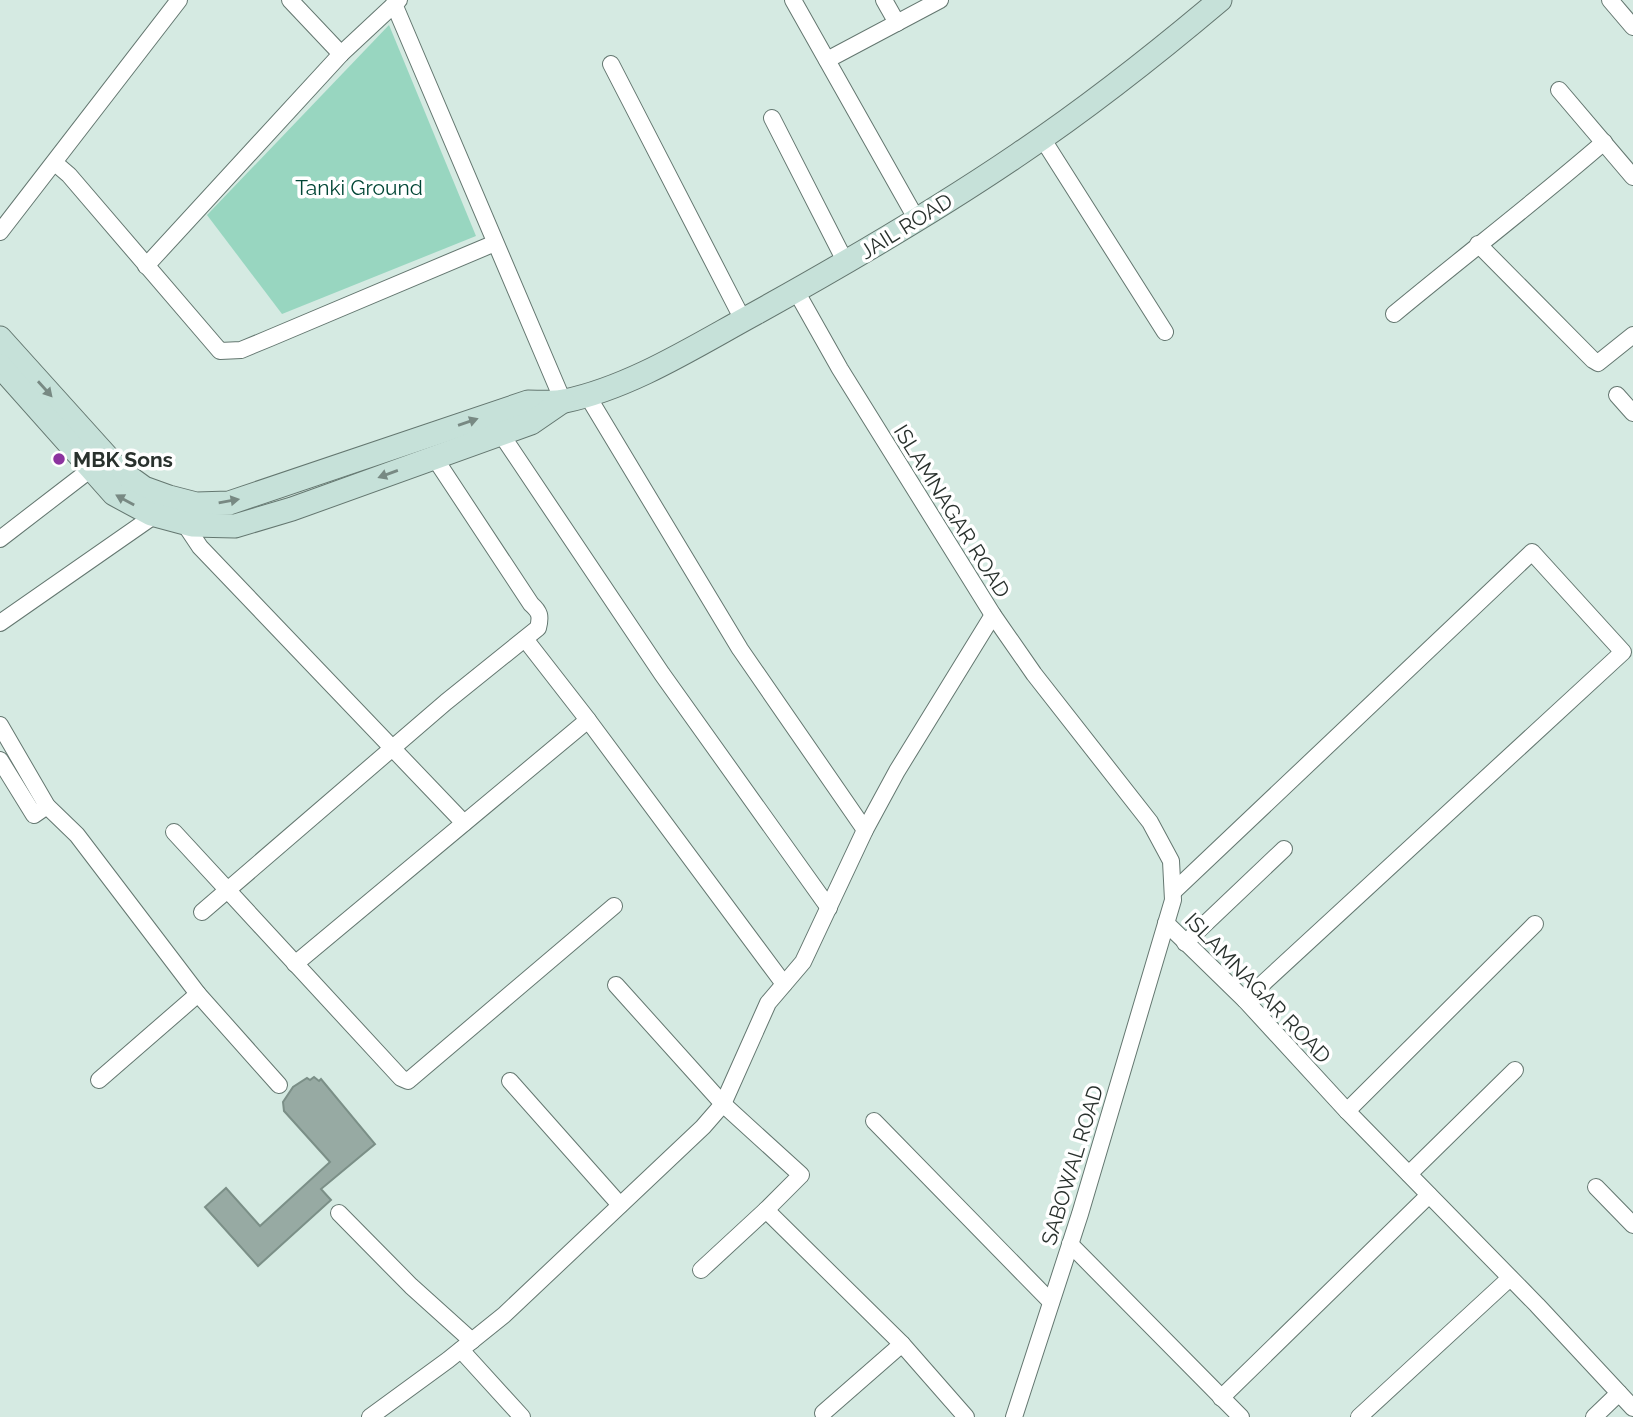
<svg xmlns="http://www.w3.org/2000/svg" width="1633" height="1417" font-family="Raleway,sans-serif">
<style>
.green{fill:#98d6c0}
.building{fill:#97aaa3;stroke:#7b8f87;stroke-width:2}
.lines{fill:none;stroke-linecap:round;stroke-linejoin:round}
.street-casing{stroke:#647770;stroke-width:18}
.secondary-casing{stroke:#647770;stroke-width:25}
.street{stroke:#fff;stroke-width:16}
.secondary{stroke:#c6e1d9;stroke-width:23}
.oneway{fill:#788983}
.poi-dot{fill:#8c339f;stroke:#fff;stroke-width:2.5}
.labels{text-anchor:middle;dominant-baseline:central;stroke-width:7;stroke-linejoin:round;paint-order:stroke}
.park-label{font-size:21px;fill:#004635;stroke:#fff}
.street-label{font-size:21px;fill:#29312d;stroke:#fff}
.poi-label{font-size:21px;font-weight:bold;fill:#29312d;stroke:#fff;text-anchor:start}
</style>
<rect width="100%" height="100%" fill="#d5eae2"/>
<polygon class="green" points="389,25 476,236 282,314 207,215"/>
<polygon class="building" points="314,1077 319,1081 321,1079 375,1144 321,1189 331,1200 258,1266 205,1207 226,1188 260,1226 330,1162 284,1111 283,1102 293,1087 307,1078 310,1080"/>
<g class="lines">
<defs>
<g id="street">
<polyline points="290,0 341,54"/>
<polyline points="793,0 917,220"/>
<polyline points="884,0 897,23"/>
<polyline points="1610,0 1633,27"/>
<polyline points="394,4 563,401"/>
<polyline points="827,60 940,0"/>
<polyline points="611,64 743,320"/>
<polyline points="1559,90 1633,177"/>
<polyline points="772,118 846,263"/>
<polyline points="1042,138 1165,332"/>
<polyline points="55,163 69,175 220,351 241,350 270,338 495,243"/>
<polyline points="0,232 179,0"/>
<polyline points="1478,244 1593,360 1598,363 1633,335"/>
<polyline points="146,266 341,54 399,0"/>
<polyline points="796,291 840,369 993,615 1034,674 1150,822 1171,861 1173,900 1080,1214 1014,1417"/>
<path d="M1394 314C1464 256 1536 201 1604 142"/>
<polyline points="587,395 740,649 865,830"/>
<polyline points="1617,395 1633,413"/>
<polyline points="501,434 662,674 829,908"/>
<polyline points="184,523 200,547 464,823"/>
<polyline points="0,539 91,469"/>
<polyline points="0,623 155,515"/>
<polyline points="525,639 588,720 784,984"/>
<polyline points="0,725 47,806 77,835 198,994 279,1085"/>
<polyline points="0,760 34,815 47,806"/>
<polyline points="174,832 401,1078 408,1081 614,906"/>
<polyline points="1173,892 1532,552 1623,652 1245,1000"/>
<path d="M202 912 446 702 538 628C541 616 540 612 531 604L434 457"/>
<polyline points="1166,923 1245,1000 1347,1111 1537,1305 1633,1408"/>
<polyline points="1185,943 1284,849"/>
<polyline points="295,964 588,720"/>
<polyline points="616,985 723,1104 801,1175 766,1210"/>
<polyline points="99,1080 198,994"/>
<polyline points="510,1081 620,1205"/>
<polyline points="1347,1111 1535,924"/>
<polyline points="874,1121 1051,1302"/>
<polyline points="1409,1174 1515,1070"/>
<polyline points="1596,1187 1633,1225"/>
<polyline points="339,1213 411,1286 472,1341"/>
<polyline points="1070,1244 1241,1417"/>
<polyline points="701,1270 766,1210 902,1344"/>
<polyline points="461,1350 522,1417"/>
<polyline points="1221,1398 1429,1195"/>
<polyline points="823,1413 902,1344 966,1417"/>
<polyline points="370,1417 448,1360 504,1315 703,1127 723,1104 768,1003 803,962 865,830 897,771 993,615"/>
<polyline points="1359,1417 1510,1278"/>
<polyline points="1594,1417 1619,1393"/>
</g>
<g id="secondary">
<path d="M0 338 119 470 144 488 169 497 196 504 229 503 528 402C540 402 553 403 565 401 632 387 697 345 756 313 846 263 934 212 1019 154 1089 107 1156 54 1220 0"/>
<polyline points="0,366 114,494 151,514 192,525 235,526 292,509 531,423 563,401"/>
</g>
</defs>
<use href="#street" class="street-casing"/>
<use href="#secondary" class="secondary-casing"/>
<use href="#street" class="street"/>
<use href="#secondary" class="secondary"/>
</g>
<defs><path id="oneway-solid" d="M-6-.8H1V-3.2L6.5 0L1 3.2V.8H-6Z" transform="scale(1.75)"/></defs>
<g class="oneway">
<use href="#oneway-solid" transform="translate(45 389) rotate(48)"/>
<use href="#oneway-solid" transform="translate(468 422) rotate(-19)"/>
<use href="#oneway-solid" transform="translate(388 474) rotate(160)"/>
<use href="#oneway-solid" transform="translate(125 500) rotate(-151)"/>
<use href="#oneway-solid" transform="translate(229 501) rotate(-10)"/>
</g>
<circle class="poi-dot" cx="59" cy="459" r="7"/>
<g class="labels">
<g class="park-label">
<text x="359" y="187">Tanki Ground</text>
</g>
<g class="street-label">
<text transform="translate(906 226) rotate(-32)">JAIL ROAD</text>
<text transform="translate(952 511) rotate(58)">ISLAMNAGAR ROAD</text>
<text transform="translate(1258 988) rotate(46)">ISLAMNAGAR ROAD</text>
<text transform="translate(1072 1165) rotate(-73)">SABOWAL ROAD</text>
</g>
<g class="poi-label">
<text x="73" y="459">MBK Sons</text>
</g>
</g>
</svg>
